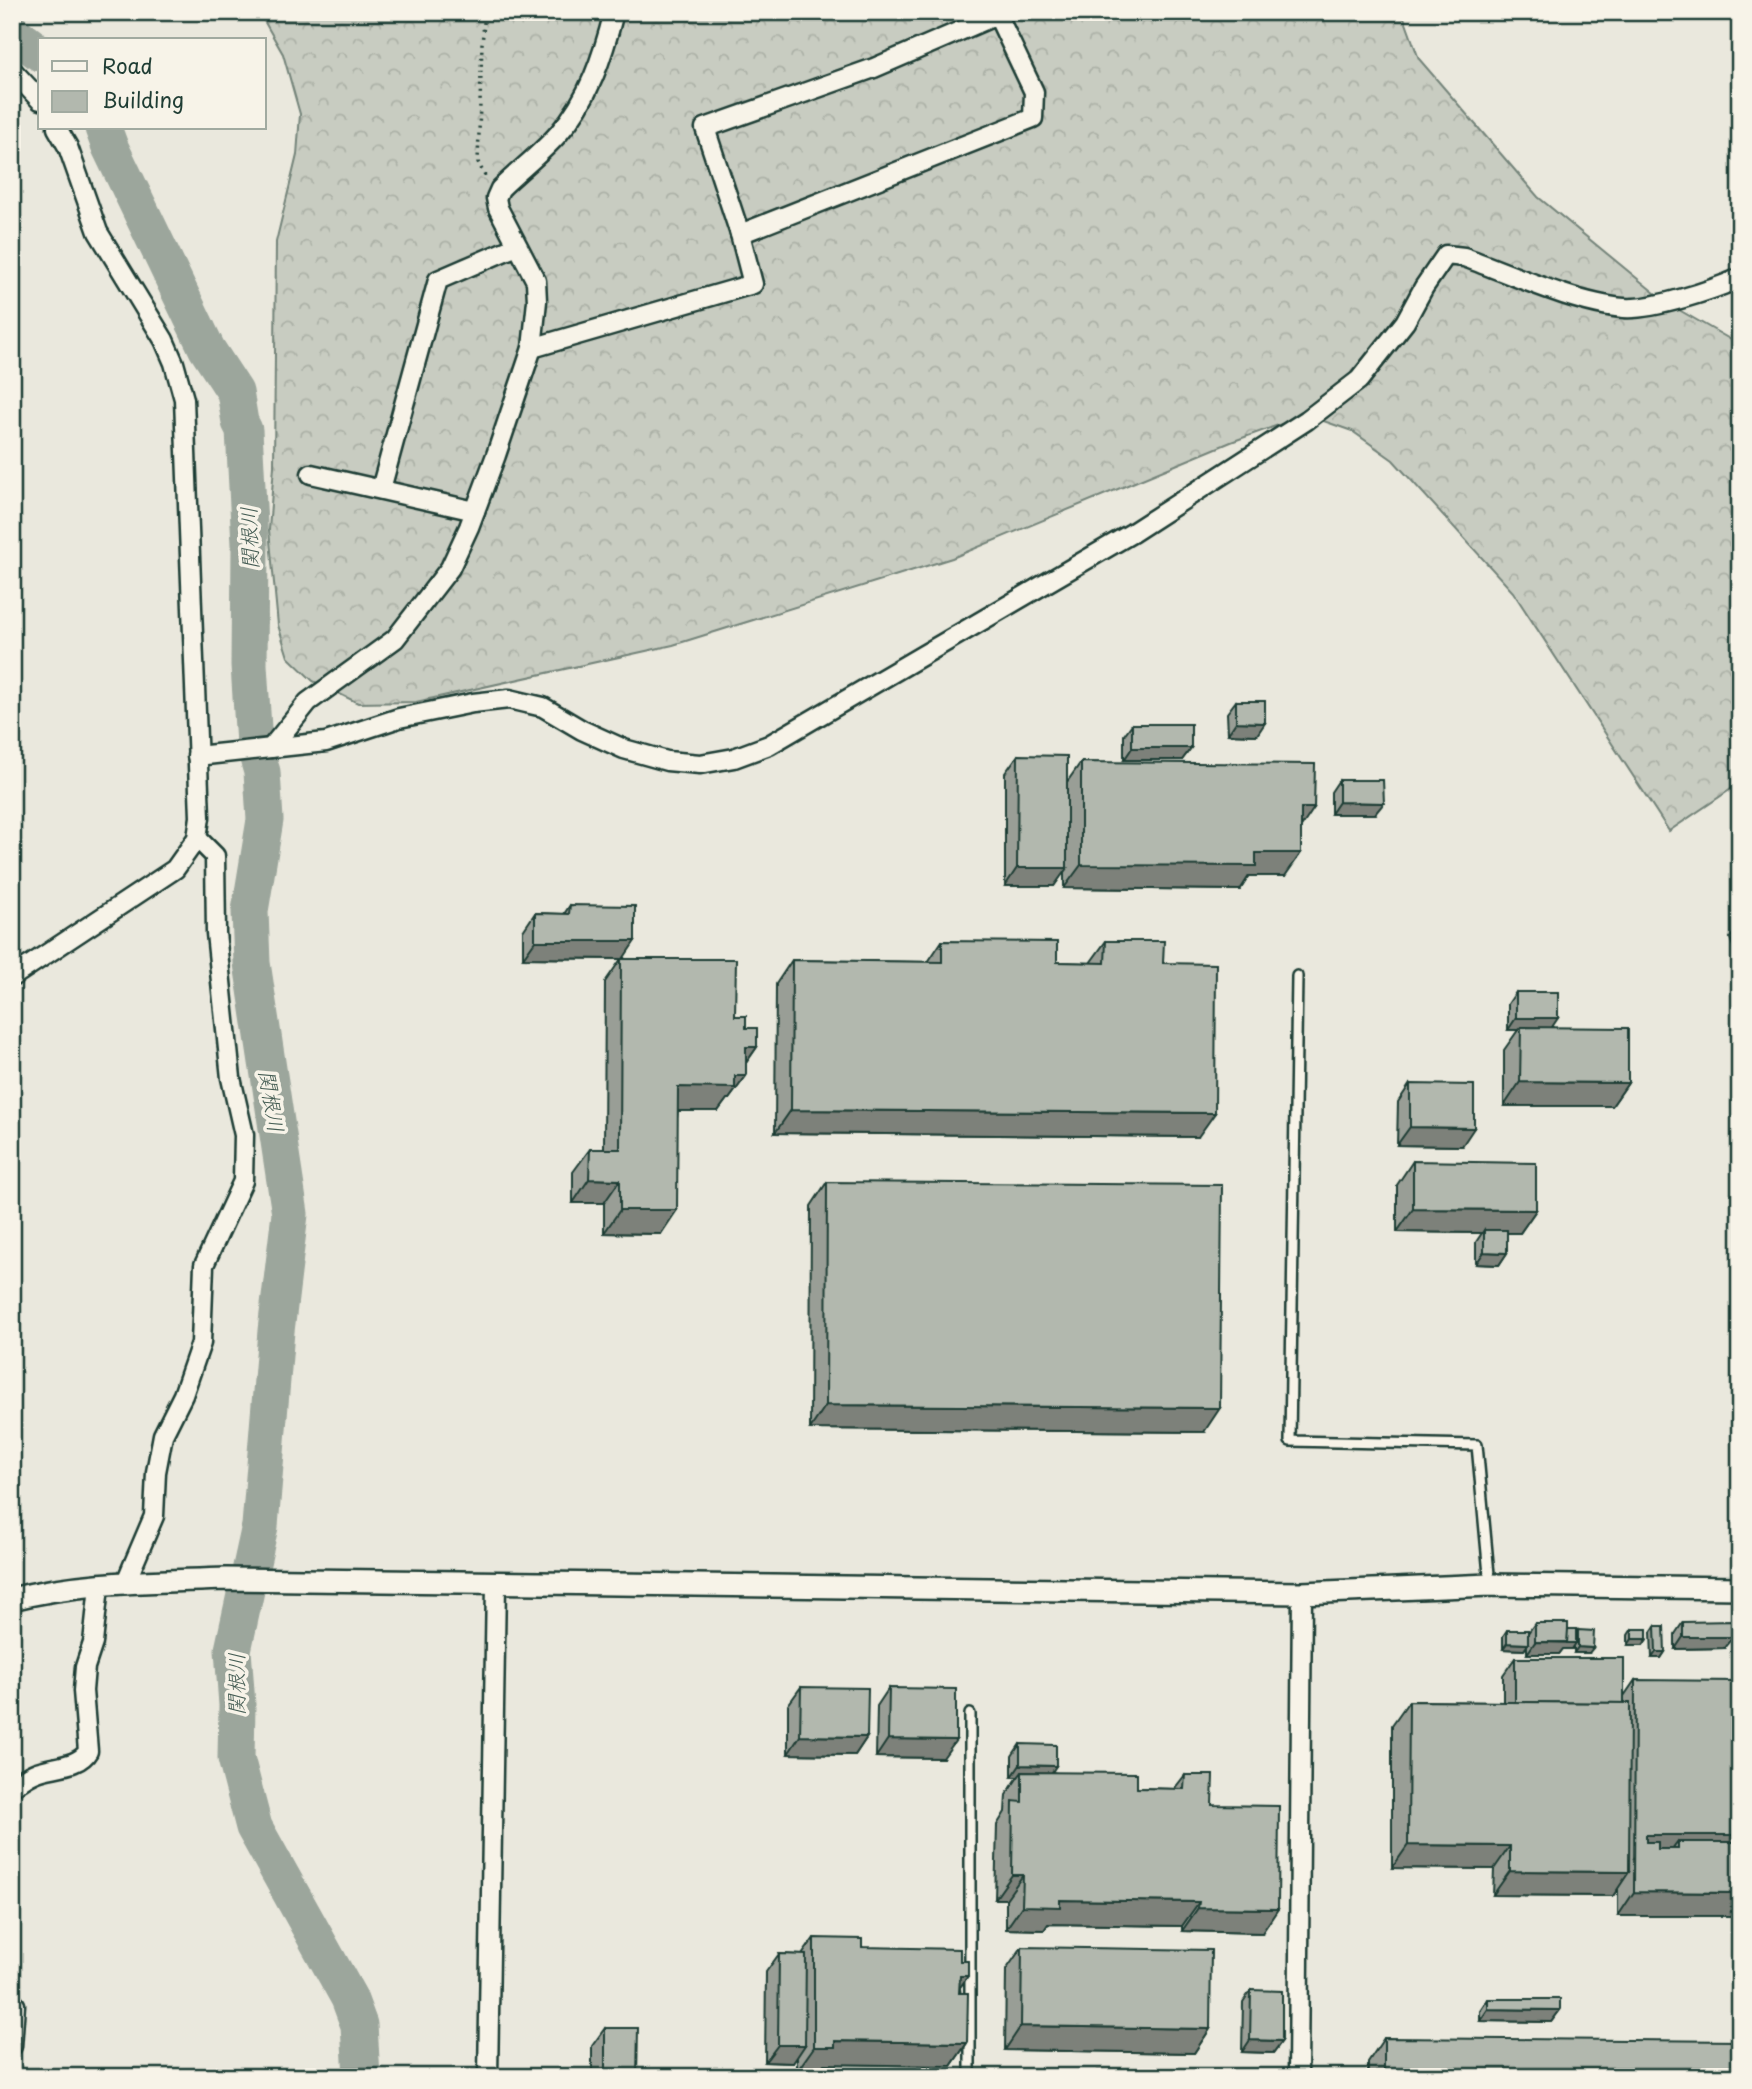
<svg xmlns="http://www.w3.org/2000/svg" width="1752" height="2089" font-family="'Playpen Sans','Klee One',sans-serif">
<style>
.forest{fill:url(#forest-crowns);stroke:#74847a;stroke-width:2}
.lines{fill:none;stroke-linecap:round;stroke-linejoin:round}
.river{stroke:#9ca69c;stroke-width:37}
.service-casing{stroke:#1f3d34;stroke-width:14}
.minor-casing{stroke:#1f3d34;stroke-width:23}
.tertiary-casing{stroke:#1f3d34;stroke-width:26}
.path{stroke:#1f3d34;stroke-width:3.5;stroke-dasharray:2 5;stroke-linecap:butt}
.service{stroke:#f7f3e8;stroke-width:9}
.minor{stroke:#f7f3e8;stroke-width:18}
.tertiary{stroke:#f7f3e8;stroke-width:21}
.wall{fill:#999e96;stroke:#1f3d34;stroke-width:2}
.shaded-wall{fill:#7d817a;stroke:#1f3d34;stroke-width:2}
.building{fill:#b2b8ae;stroke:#1f3d34;stroke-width:2}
.labels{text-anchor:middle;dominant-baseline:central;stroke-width:7;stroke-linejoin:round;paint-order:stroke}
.water-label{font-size:21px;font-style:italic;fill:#445c53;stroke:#f7f3e8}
</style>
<defs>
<pattern id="forest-crowns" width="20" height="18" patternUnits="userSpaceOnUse" patternTransform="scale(1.75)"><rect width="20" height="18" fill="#c8ccc1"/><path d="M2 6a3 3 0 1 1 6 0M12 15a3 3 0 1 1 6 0" fill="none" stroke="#abb0a6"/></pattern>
</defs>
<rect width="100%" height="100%" fill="#eae8dd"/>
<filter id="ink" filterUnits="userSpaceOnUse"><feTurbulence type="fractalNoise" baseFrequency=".0143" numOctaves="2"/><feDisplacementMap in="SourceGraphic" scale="14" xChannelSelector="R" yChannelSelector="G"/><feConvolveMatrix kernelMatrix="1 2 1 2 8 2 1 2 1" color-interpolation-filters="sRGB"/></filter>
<g filter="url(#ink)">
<polygon class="forest" points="259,12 1402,12 1419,59 1538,197 1667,303 1740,345 1740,783 1669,831 1513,592 1393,460 1352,431 1318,419 1287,422 1231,442 952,558 673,645 416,702 358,703 313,681 288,657 278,625 269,530 274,466 276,242 297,155 300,114 283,54"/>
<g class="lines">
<g class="river">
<polyline points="12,32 40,53"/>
<polyline points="103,128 110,147 207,349 235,392 240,422 244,430 250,544 249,665 254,744 262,772 265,820 250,911 252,963 290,1214 276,1331 260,1526 233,1650 237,1705 236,1758 254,1827 349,1998 359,2025 362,2077"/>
</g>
<defs>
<g id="service">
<polyline points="1297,976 1290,1441 1477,1445 1490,1585"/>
<polyline points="970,2077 970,1714"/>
</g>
<g id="minor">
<polyline points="12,70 40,100"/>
<polyline points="740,234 705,128 874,68 997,15"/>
<polyline points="532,348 753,284 740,234 1033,118 1034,92 996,12"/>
<polyline points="311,474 475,511"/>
<polyline points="381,489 438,280 517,246"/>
<path d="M271 748 308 702 395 639 450 568 469 527 496 455 532 348 537 301 536 281 498 208 496 198 500 189C519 170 542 153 559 133 589 99 603 56 614 12"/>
<path d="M197 756 326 742 399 718 473 703 509 699 543 707 582 730 624 749 667 761 700 764 734 758 769 745 1132 533 1307 420 1359 380 1405 322 1424 287 1446 255 1464 257C1511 274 1576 304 1624 308 1653 310 1713 290 1740 278"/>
<polyline points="12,977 175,869 197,838 200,817 184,399 174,363 164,340 98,232 68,147 57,128"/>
<polyline points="125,1584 154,1516 156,1472 163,1435 183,1395 201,1343 204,1265 243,1181 244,1135 231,1078 216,933 215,856 197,838"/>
<path d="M12 1787C20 1782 28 1775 37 1772 53 1766 79 1767 88 1751L83 1691 85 1667 93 1643 99 1586"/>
<polyline points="12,2002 15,2005 12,2046"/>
<polyline points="488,2077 496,1584"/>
<polyline points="1298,2077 1302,1593"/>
</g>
<path id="tertiary" d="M12 1599C81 1581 155 1582 226 1579L1302 1593 1490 1585 1740 1588"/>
</defs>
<use href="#service" class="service-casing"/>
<use href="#minor" class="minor-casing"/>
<use href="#tertiary" class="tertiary-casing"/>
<polyline class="path" points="485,176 478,162 482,44 485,12"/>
<use href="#service" class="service"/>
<use href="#minor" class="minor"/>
<use href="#tertiary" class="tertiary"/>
</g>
<g class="wall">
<polygon points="1236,701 1257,735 1228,734 1227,713"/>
<polygon points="1132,724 1191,748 1182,760 1124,760 1124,735"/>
<polygon points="1018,755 1067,782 1081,762 1301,826 1285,876 1249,876 1240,890 1064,888 1064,871 1054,886 1005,886 1005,773"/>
<polygon points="1339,780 1375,814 1331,814 1331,792"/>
<polygon points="1740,870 1740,883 1735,877"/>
<polygon points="570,905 623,959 735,1016 746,1028 757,1047 746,1063 746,1076 729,1099 727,1099 718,1111 678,1111 661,1234 604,1233 604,1203 573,1203 573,1172 590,1149 604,1149 605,982 621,959 523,958 523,931 535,913 564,914"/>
<polygon points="1740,924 1740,967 1730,938"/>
<polygon points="942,941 1057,962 1090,963 1106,941 1163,963 1198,1137 775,1133 776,984 792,960 928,962"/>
<polygon points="1516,992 1552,1027 1628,1083 1612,1106 1504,1106 1504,1050 1518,1030 1508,1030 1508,1004"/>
<polygon points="1410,1084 1462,1146 1397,1145 1398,1102"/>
<polygon points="1413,1161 1536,1210 1520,1233 1507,1233 1507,1253 1499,1265 1476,1264 1476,1242 1482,1233 1397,1232 1397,1185"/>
<polygon points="827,1182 1204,1432 810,1429 811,1206"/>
<polygon points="1683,1622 1724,1648 1675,1649 1675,1634"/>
<polygon points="1535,1623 1568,1629 1576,1634 1578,1630 1589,1653 1574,1653 1574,1645 1572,1649 1563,1649 1559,1654 1527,1654 1527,1645 1524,1650 1503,1649 1503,1636 1507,1630 1528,1633"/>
<polygon points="1655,1626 1665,1652 1661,1658 1652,1658 1651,1632"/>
<polygon points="1632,1629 1647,1639 1643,1645 1628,1645 1628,1635"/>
<polygon points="1515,1658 1624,1696 1635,1680 1740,1916 1618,1916 1618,1888 1613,1896 1493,1895 1494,1869 1392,1868 1392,1725 1409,1701 1503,1702 1503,1675"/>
<polygon points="801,1687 867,1737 855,1755 788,1754 788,1705"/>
<polygon points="889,1688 943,1758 876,1757 877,1706"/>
<polygon points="1020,1744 1052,1772 1137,1788 1174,1789 1185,1775 1212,1805 1262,1933 1182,1931 1182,1926 1048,1924 1044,1930 1006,1929 1006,1899 995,1899 997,1825 1005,1812 1006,1795 1018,1777 1012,1777 1012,1756"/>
<polygon points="814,1938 862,1947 960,1988 967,2043 951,2066 824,2064 819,2071 797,2071 797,2056 793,2063 765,2062 766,1972 779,1954 802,1955"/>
<polygon points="1022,1947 1210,2029 1194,2053 1005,2050 1006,1970"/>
<polygon points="1251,1990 1282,2041 1273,2053 1242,2052 1243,2002"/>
<polygon points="1488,1999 1560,2010 1551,2022 1480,2021 1480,2011"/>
<polygon points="605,2028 637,2077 592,2077 592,2046"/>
<polygon points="1384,2038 1740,2077 1368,2077 1368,2062"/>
</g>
<g class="shaded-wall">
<polygon points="1236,722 1265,723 1257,735 1228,734"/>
<polygon points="1132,748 1191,748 1182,760 1124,760"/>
<polygon points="1339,802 1384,803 1375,814 1331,814"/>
<polygon points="1301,808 1314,808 1298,832"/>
<polygon points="1256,853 1301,853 1285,876 1249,876 1240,890 1064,888 1081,865"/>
<polygon points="1017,868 1067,868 1054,886 1005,886"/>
<polygon points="535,941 635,941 623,959 523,958"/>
<polygon points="1516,1018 1558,1018 1550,1030 1521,1027 1518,1030 1508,1030"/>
<polygon points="746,1047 757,1047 741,1070"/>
<polygon points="735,1076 746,1076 729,1099 727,1099 718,1111 661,1111 678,1087"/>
<polygon points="1520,1082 1628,1083 1612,1106 1504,1106"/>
<polygon points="791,1110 1215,1113 1198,1137 775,1133"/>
<polygon points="1410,1127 1474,1128 1462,1146 1397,1145"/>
<polygon points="589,1179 620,1180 604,1203 573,1203"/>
<polygon points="1413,1209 1536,1210 1520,1233 1484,1233 1484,1230 1482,1233 1397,1232"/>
<polygon points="620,1210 677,1210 661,1234 604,1233"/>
<polygon points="1484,1252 1507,1253 1499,1265 1476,1264"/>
<polygon points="826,1405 1220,1408 1204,1432 810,1429"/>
<polygon points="1683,1637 1733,1637 1724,1648 1675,1649"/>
<polygon points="1632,1639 1647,1639 1643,1645 1628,1645"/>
<polygon points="1535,1642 1576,1643 1572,1649 1563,1649 1559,1654 1527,1654"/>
<polygon points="1507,1643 1528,1644 1524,1650 1503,1649"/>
<polygon points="1578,1647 1593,1648 1589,1653 1574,1653"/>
<polygon points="1656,1652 1665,1652 1661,1658 1652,1658"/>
<polygon points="800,1736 867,1737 855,1755 788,1754"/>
<polygon points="888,1739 956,1740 943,1758 876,1757"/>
<polygon points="1020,1765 1056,1766 1048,1778 1022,1772 1018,1777 1012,1777"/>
<polygon points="1646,1835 1740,1835 1740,1859 1678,1842 1666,1858 1634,1858"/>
<polygon points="1408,1845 1510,1846 1494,1869 1392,1868"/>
<polygon points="1510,1871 1629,1872 1613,1896 1493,1895"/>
<polygon points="1012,1875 1023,1875 1006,1899 995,1899"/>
<polygon points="1634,1892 1740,1893 1740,1916 1618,1916"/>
<polygon points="1060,1900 1199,1902 1182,1926 1048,1924 1044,1930 1006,1929 1022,1906"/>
<polygon points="1198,1908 1278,1909 1262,1933 1182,1931"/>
<polygon points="960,1976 968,1976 952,1999"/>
<polygon points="1488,2009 1560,2010 1551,2022 1480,2021"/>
<polygon points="1021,2026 1210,2029 1194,2053 1005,2050"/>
<polygon points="1250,2040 1282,2041 1273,2053 1242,2052"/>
<polygon points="835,2041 967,2043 951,2066 824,2064 819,2071 797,2071 814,2047"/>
<polygon points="778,2045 805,2045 793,2063 765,2062"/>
</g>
<g class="building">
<polygon points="1236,701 1265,701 1265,723 1236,722"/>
<rect x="1132" y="724" width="59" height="24"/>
<polygon points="1018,755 1067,756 1067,868 1017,868"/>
<polygon points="1081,762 1315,764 1314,808 1301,808 1301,853 1256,853 1256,866 1081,865"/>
<polygon points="1339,780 1383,780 1384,803 1339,802"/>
<polygon points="570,905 635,906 635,941 535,941 535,913 569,914"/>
<polygon points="942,941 1057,942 1057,962 1105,963 1106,941 1164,941 1163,963 1216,964 1215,1113 791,1110 792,960 942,962"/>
<polygon points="621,959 736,959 735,1016 746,1016 746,1028 757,1028 757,1047 746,1047 746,1076 735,1076 735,1088 678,1087 677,1210 620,1210 620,1180 589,1179 590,1149 620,1149"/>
<rect x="1516" y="992" width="42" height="26"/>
<polygon points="1521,1027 1628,1028 1628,1083 1520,1082"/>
<polygon points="1410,1084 1474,1085 1474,1128 1410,1127"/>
<polygon points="1413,1161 1536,1163 1536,1210 1413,1209"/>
<polygon points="827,1182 1222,1185 1220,1408 826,1405"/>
<polygon points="1484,1230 1507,1230 1507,1253 1484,1252"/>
<polygon points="1732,1621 1733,1637 1683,1637 1683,1622"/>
<rect x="1535" y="1623" width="33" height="19"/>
<polygon points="1655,1626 1664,1626 1665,1652 1656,1652"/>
<polygon points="1568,1629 1576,1629 1576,1643 1567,1643"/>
<rect x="1632" y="1629" width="15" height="10"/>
<polygon points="1507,1630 1528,1630 1528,1644 1507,1643"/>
<polygon points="1578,1630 1594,1631 1593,1648 1578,1647"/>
<polygon points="1515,1658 1624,1658 1624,1703 1515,1702"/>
<polygon points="1635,1680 1740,1681 1740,1835 1646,1835 1646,1842 1658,1842 1658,1849 1678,1849 1678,1842 1740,1842 1740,1893 1634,1892"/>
<polygon points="801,1687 868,1688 867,1737 800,1736"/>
<polygon points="889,1688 956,1689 956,1740 888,1739"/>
<polygon points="1409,1701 1630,1703 1629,1872 1510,1871 1510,1846 1408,1845"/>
<polygon points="1020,1744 1056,1745 1056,1766 1020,1765"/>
<polygon points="1022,1772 1137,1773 1137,1788 1184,1789 1185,1775 1213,1775 1212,1805 1279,1806 1278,1909 1198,1908 1199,1902 1060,1900 1060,1907 1022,1906 1023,1875 1012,1875 1013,1801 1022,1802"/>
<polygon points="814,1938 862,1939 862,1947 960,1949 960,1961 968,1961 968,1976 960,1976 959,1993 968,1993 967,2043 835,2041 835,2047 814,2047"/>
<polygon points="1022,1947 1211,1950 1210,2029 1021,2026"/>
<polygon points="779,1954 806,1955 805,2045 778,2045"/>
<polygon points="1251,1990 1282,1991 1282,2041 1250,2040"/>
<polygon points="1488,1999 1560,1999 1560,2010 1488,2009"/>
<polygon points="605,2028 638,2028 637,2077 605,2077"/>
<polygon points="1384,2038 1740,2041 1740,2077 1384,2077"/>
<polygon points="1097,2071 1143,2072 1143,2077 1096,2077"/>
</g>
</g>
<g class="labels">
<g class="water-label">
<text transform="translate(248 538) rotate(-92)">関根川</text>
<text transform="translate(273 1101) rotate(81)">関根川</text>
<text transform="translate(235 1684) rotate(-90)">関根川</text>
</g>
</g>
<rect width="1752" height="2089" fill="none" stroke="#f7f3e8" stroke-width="42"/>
<rect x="21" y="21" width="1710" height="2047" fill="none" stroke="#1f3d34" stroke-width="2.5" filter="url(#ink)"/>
<rect x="38" y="38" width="228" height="91" fill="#f7f3e8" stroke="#a1aaa0" stroke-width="2"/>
<rect x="52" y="61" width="35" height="10" fill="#f7f3e8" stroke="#a1aaa0" stroke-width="2"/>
<text x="102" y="74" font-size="21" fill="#1f3d34">Road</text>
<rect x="52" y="91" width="35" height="21" fill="#b2b8ae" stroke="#a1aaa0" stroke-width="2"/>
<text x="102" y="108" font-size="21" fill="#1f3d34">Building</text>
</svg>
